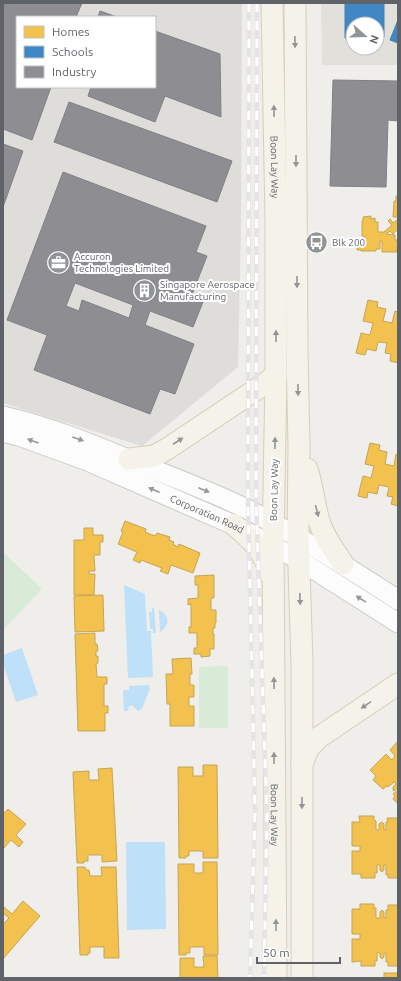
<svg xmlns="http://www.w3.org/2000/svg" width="401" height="981" font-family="Ubuntu,sans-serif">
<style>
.industrial{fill:#dfddda;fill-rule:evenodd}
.education{fill:#e2e0da;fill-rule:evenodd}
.green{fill:#d8ebd6}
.water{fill:#bfe0f9}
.homes{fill:#f2c14e;stroke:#c6a556}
.schools{fill:#3f88c5;stroke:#497da9}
.industry{fill:#8d8d92;stroke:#7f8085;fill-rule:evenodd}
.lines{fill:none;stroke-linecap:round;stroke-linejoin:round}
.secondary-casing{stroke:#cacacb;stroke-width:21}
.primary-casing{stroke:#d7ceb8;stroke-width:23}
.secondary{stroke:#fdfcfc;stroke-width:19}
.primary{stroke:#f4f2e9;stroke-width:21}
.rail-casing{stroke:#e4e4e4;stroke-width:4.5}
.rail{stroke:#fff;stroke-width:3;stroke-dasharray:9;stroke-linecap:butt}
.oneway{fill:#939595}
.oneway2{fill:#96999c}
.labels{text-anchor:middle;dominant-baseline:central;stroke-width:4;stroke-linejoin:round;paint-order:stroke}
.street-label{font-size:10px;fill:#5f6368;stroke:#fff}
.poi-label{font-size:10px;fill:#5f6368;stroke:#fff;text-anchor:start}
</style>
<rect width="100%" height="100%" fill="#efeeea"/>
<path class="industrial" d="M3 3H242L241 229 238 367 142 446 3 403ZM17 17H155V87H17Z"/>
<path class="education" d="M321 3H398V65H322ZM353 24H377V48H353Z"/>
<g class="green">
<polygon points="3,552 42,589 3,630"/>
<polygon points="228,666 228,728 199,728 199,667"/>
</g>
<g class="water">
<polygon points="124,585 145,594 147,631 151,631 153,677 128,678"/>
<polygon points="152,608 154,608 156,633 153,633 153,629 150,629 149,612 152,612"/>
<path d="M159 610C170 615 170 626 160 632Z"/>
<polygon points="22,648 38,695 16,702 3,664 3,655"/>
<polygon points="149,685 150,688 142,709 138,711 133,706 129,706 128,711 124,711 123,690 129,690 129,686"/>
<polygon points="126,842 165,842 166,929 127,930"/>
</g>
<g class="homes">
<polygon points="396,196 398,196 398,217 393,217 394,201 396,201"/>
<polygon points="371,216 371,219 375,218 375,222 378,222 378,232 384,232 392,225 388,221 390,219 393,223 398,219 398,229 393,234 390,231 386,234 395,235 395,240 398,240 397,252 382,252 382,241 380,241 380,249 376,249 376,251 361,251 361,250 357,250 357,242 360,242 359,239 364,239 364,236 362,236 362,221 363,221 363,217"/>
<polygon points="368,300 378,302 377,307 386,309 383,321 392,323 395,311 398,312 398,363 390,361 391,354 385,353 387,343 378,342 376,351 367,349 365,355 356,353 361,333 370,335 373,323 363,321"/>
<polygon points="370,443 380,445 379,450 387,452 385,464 394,466 396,454 398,455 398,506 391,504 393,497 387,496 389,487 379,485 377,494 368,492 367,498 358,496 363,476 371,478 374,466 365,464"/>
<polygon points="125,521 146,529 145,532 155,536 157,533 170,537 169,540 174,542 173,544 178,547 179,544 200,553 193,573 171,565 168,574 160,571 162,568 141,560 140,563 133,560 137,552 118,544 123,532 121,531"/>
<polygon points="84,528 93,528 93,535 103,535 103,542 100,542 100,555 94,555 95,571 89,571 89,574 95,574 94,595 74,595 74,540 84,540"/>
<polygon points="214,575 214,598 211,598 211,610 216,610 216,623 215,623 215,628 213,628 213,634 214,634 214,649 210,649 210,656 201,657 201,654 194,654 194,648 197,648 197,633 189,633 189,627 191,627 191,604 188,605 188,599 198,598 198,585 195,585 195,576"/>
<polygon points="103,595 104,631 75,632 74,596"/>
<polygon points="95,633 95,644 97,644 98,651 96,651 96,656 98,656 98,663 96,664 97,677 107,677 107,684 104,684 104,706 108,706 108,713 105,713 105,731 78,731 75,634"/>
<polygon points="191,658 192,674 190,674 190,685 194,685 194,697 189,697 189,706 194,706 194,726 170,726 170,704 167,704 166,674 173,674 172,659"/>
<polygon points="398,741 398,788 394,791 393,790 393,787 396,784 394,782 388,787 387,786 383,789 373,780 376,776 370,770 386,754 392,760 395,756 390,750"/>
<polygon points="203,765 217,765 218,858 203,858 203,851 189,851 189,856 186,856 186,858 179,858 178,767 193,767 193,776 203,776"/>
<polygon points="112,768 117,861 102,862 102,855 88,855 88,861 84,861 84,863 77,863 73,772 89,771 89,780 99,780 98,769"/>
<polygon points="398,790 398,804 393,799 395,796 393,794"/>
<polygon points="8,809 26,824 16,835 23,842 19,847 11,840 3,849 3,814"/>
<polygon points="359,816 374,816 374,820 376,821 376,830 379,830 379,824 382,822 384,824 384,830 386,830 386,822 388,822 387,818 398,818 398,878 388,878 388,874 386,875 386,865 384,865 384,870 382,872 380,870 380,865 377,865 377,873 375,873 375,878 361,878 361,874 352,874 352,851 360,851 360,846 352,846 352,822 360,822"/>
<polygon points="203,862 217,862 218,955 204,955 204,947 190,947 190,953 186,953 186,955 179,955 178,864 194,864 194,873 203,873"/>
<polygon points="77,867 85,867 86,870 89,870 90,876 102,876 101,867 116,867 119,958 104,958 104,947 90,947 90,953 88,953 88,955 80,955"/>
<polygon points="23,901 40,916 3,959 3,924 9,918 3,913 3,908 4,907 12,914"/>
<polygon points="360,904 374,904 374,908 376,908 376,918 380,918 380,912 382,910 384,912 384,918 386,918 386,910 388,910 388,905 398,905 398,966 388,966 388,962 386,962 386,953 384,953 384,957 382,959 380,957 380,953 377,953 377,961 375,961 375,966 361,966 361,961 352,962 352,939 360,939 360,934 352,934 352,909 360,909"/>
<polygon points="203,956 217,956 218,978 177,978 180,978 180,958 194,958 194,967 204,967"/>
<rect x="384" y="973" width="14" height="5"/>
</g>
<g class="schools">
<polygon points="345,3 384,3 384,37 377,37 377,24 353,24 353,38 345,38"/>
<polygon points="398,20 398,43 390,40"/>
</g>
<g class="industry">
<polygon points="3,3 82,3 76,17 17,17 17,87 51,87 32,140 3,129"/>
<polygon points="100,11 117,17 98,17"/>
<polygon points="155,31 220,54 221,117 165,96 155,122 88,96 91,87 155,87"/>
<polygon points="333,80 398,81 398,121 388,120 386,187 330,186"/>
<polygon points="69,102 232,161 217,202 54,142"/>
<polygon points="3,144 23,151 3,207"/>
<path d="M63 172 206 226 196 252 207 256 191 297 203 302 193 327 150 311 145 325 194 344 175 394 160 389 150 414 34 370 47 335 7 320ZM75 283 133 305 129 318 82 300 79 311 66 306Z"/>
</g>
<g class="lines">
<defs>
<g id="secondary">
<path d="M3 416C48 426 92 444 135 462 172 477 210 491 247 509 299 536 349 568 398 600"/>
<path id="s1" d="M3 432 19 436 85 460 234 525 299 560 398 623"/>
</g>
<g id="primary">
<path id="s2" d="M272 3 276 220V375L273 545 276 978"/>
<polyline points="295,3 297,351 299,446 298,538 302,663 302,978"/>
<polyline points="129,459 154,456 167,449 266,383 276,375"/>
<path d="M307 469C313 487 314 506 320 524 325 539 335 551 343 564"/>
<path d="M234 525C252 540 263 550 270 573"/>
<polyline points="302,764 308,749 318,738 398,684"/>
</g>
</defs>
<use href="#secondary" class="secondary-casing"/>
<use href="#primary" class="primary-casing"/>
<use href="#secondary" class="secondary"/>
<use href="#primary" class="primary"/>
<defs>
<g id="rail">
<polyline points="249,3 248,501 255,811 250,978"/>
<polyline points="257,3 256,500 267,814 264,978"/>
</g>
</defs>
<use href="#rail" class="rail-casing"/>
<use href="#rail" class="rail"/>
</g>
<defs><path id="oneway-solid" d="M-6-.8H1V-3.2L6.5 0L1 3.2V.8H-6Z"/></defs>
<g class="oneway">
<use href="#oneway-solid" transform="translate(295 42) rotate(89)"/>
<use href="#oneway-solid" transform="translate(274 111) rotate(-91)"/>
<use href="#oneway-solid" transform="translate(296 161) rotate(90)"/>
<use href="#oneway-solid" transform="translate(297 282) rotate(90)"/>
<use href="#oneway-solid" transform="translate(276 336) rotate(-90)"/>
<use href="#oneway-solid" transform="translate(298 390) rotate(89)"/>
<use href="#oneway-solid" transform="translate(178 441) rotate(-33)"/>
<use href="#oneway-solid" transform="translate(275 443) rotate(-89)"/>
<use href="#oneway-solid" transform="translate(317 511) rotate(76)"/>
<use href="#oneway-solid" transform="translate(300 599) rotate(88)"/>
<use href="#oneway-solid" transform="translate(274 683) rotate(-91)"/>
<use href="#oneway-solid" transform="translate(366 705) rotate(146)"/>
<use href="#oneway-solid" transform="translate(274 758) rotate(-90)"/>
<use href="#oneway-solid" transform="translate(302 803) rotate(90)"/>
<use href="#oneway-solid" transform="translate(276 925) rotate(-91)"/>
</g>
<g class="oneway2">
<use href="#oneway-solid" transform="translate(78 439) rotate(19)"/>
<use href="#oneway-solid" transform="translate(33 441) rotate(-160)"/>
<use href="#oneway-solid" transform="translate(154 490) rotate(-156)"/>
<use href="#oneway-solid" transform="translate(204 490) rotate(23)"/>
<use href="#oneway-solid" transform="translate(361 599) rotate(-148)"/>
</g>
<defs>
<symbol id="bus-disc" viewBox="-11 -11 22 22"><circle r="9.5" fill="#919496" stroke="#fff"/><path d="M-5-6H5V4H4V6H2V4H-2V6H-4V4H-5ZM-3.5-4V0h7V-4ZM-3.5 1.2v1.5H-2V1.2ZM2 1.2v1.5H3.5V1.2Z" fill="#fff"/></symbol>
<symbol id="office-disc" viewBox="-11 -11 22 22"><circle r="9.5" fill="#919496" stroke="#fff"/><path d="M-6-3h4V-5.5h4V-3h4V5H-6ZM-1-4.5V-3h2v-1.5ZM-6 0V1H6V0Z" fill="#fff"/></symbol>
<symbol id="building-disc" viewBox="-11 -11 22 22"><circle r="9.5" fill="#919496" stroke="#fff"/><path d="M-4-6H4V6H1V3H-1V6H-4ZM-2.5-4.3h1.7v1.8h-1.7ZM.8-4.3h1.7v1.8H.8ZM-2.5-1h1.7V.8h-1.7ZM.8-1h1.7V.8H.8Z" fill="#fff"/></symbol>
</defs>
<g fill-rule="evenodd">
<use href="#bus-disc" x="304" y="230" width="25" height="25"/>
<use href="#office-disc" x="46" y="250" width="25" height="25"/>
<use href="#building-disc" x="132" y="278" width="25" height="25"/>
</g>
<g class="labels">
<g class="street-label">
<text stroke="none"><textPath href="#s2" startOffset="164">Boon Lay Way</textPath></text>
<text transform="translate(274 490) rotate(-89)">Boon Lay Way</text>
<text stroke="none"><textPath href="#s1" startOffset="220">Corporation Road</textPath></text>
<text stroke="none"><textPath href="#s2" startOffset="812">Boon Lay Way</textPath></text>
</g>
<g class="poi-label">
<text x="332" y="242">Blk 200</text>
<text x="74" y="256">Accuron<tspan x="74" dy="12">Technologies Limited</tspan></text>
<text x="160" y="284">Singapore Aerospace<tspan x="160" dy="12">Manufacturing</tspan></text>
</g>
</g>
<rect width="401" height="981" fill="none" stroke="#5f6368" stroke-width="8"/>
<rect x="16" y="16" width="140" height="72" fill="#ffffff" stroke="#bfc1c3"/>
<rect x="24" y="26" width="20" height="12" fill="#f2c14e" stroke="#bfc1c3"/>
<text x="52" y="36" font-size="12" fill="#5f6368">Homes</text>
<rect x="24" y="46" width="20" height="12" fill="#3f88c5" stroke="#bfc1c3"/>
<text x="52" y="56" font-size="12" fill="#5f6368">Schools</text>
<rect x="24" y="66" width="20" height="12" fill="#8d8d92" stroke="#bfc1c3"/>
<text x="52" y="76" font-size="12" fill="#5f6368">Industry</text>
<g transform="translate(365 36) rotate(110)"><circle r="19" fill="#ffffff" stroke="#bfc1c3"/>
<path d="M0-3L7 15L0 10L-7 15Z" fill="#919496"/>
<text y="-6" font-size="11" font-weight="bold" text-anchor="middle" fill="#5f6368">N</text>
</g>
<path d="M257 957v6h83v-6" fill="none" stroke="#5f6368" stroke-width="2"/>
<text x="263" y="957" font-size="12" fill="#5f6368" stroke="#ffffff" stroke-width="3" paint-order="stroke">50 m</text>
</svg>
